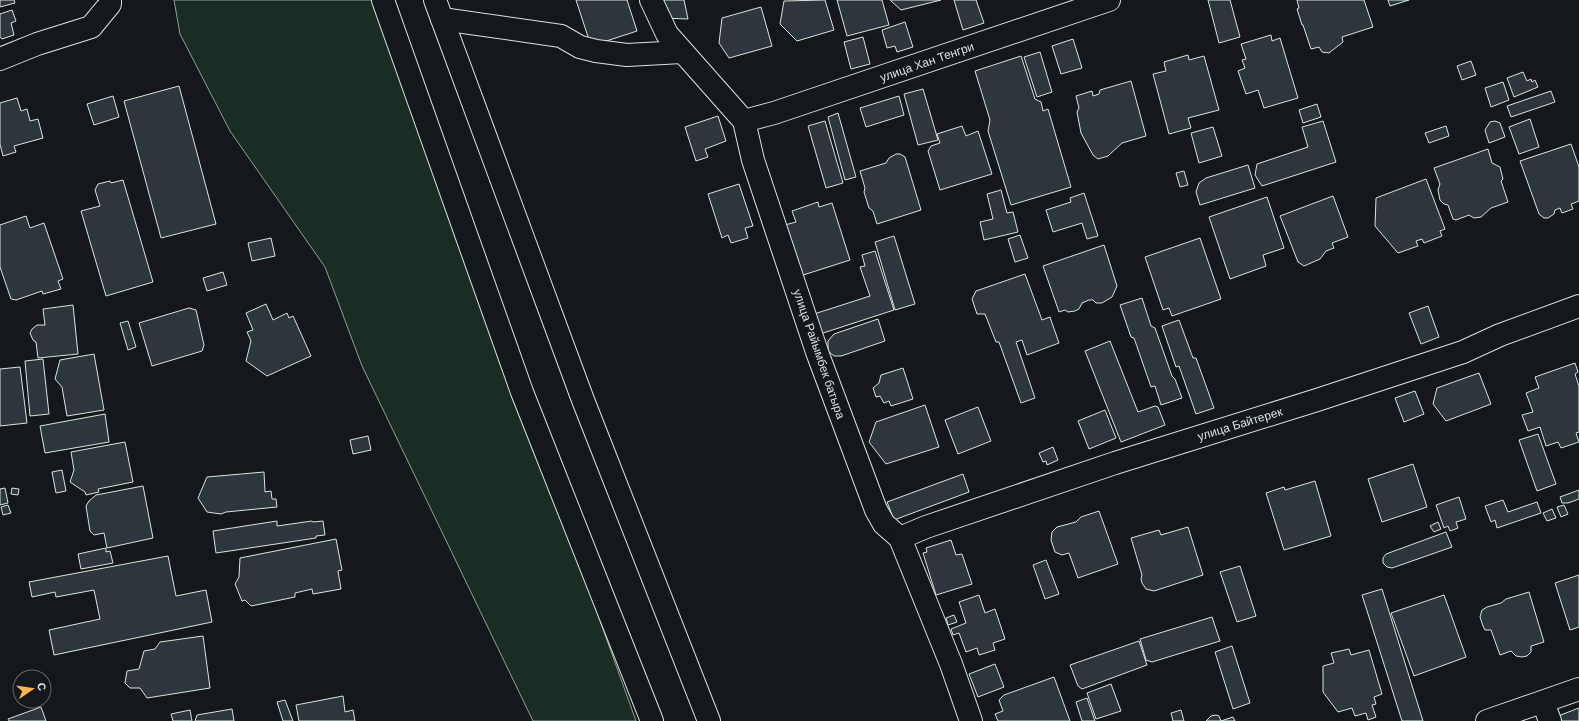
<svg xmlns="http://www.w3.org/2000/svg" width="1579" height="721" font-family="'DM Sans',sans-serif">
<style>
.green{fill:#1a2d24;stroke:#939e99}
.building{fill:#2c363c;stroke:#d8e6dc}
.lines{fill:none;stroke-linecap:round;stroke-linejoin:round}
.street-casing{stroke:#d8e6dc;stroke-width:24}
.highway-casing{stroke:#d8e6dc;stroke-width:24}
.street{stroke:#14181c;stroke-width:22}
.highway{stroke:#14181c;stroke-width:22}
.labels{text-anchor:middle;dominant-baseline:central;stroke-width:3;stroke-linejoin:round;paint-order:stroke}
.street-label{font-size:12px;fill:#d8e6dc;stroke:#14181c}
</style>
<rect width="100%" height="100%" fill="#14181c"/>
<polygon class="green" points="174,0 377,0 636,721 533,721 362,366 325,267 230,131 180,34"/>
<g class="building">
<polygon points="0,0 14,0 15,3 0,7"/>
<polygon points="576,0 627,0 637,31 591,46"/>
<polygon points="657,0 684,0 688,19 662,18"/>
<polygon points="825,0 834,30 797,41 780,24 784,1"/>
<polygon points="837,0 882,0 889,25 847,36"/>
<polygon points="890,0 941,0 901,10"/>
<polygon points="954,0 976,0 984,23 963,30"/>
<polygon points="1208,0 1230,0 1240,37 1219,43"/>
<polygon points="1297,0 1364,0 1373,27 1342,37 1343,42 1329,53 1322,52 1319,47 1311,49 1303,25 1302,25 1297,9 1299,8"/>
<polygon points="1388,0 1409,0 1390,6"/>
<polygon points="761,7 772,46 729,58 719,43 722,18"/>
<polygon points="12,10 16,21 11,23 14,35 2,39 0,37 0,14"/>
<polygon points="905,22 913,47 897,52 895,46 887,48 882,30"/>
<polygon points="1271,35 1272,41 1280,38 1298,98 1264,108 1258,90 1246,94 1238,71 1245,68 1242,60 1246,59 1241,44"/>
<polygon points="863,37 870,64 851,69 844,42"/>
<polygon points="1073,39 1082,68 1061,74 1052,46"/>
<polygon points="1040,52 1052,92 1037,97 1024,57"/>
<polygon points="1188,55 1189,60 1204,56 1219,110 1188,118 1191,128 1169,134 1153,74 1166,71 1164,62"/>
<polygon points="1021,56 1035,99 1041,102 1043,111 1048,109 1071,187 1011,205 988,131 990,120 975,71"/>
<polygon points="1471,61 1476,75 1462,80 1457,66"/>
<polygon points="1523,72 1527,81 1531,79 1532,82 1535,80 1538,87 1514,97 1507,78"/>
<polygon points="1131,81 1146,136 1122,143 1108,156 1098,159 1093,155 1081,133 1077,112 1079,108 1076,96 1092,91 1093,96 1099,94 1100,90"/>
<polygon points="1503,82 1509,100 1491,107 1485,88"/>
<polygon points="179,86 216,224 161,238 124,101"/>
<polygon points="923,89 938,140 918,145 904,94"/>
<polygon points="1551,91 1555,102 1511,117 1507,106"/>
<polygon points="113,96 119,117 94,125 87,104"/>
<polygon points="899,96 904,115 866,127 860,108"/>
<polygon points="17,98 21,111 27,109 30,121 38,119 43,138 14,146 16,152 3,156 0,144 0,103"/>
<polygon points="1317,104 1321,117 1303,123 1299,110"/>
<polygon points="838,113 856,177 845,180 828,117"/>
<polygon points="718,116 726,141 705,149 708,157 696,161 685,127"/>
<polygon points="1530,119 1539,147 1519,154 1509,127"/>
<polygon points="825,121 843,183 826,188 808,126"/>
<polygon points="1323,121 1336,162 1262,186 1255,175 1257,164 1308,147 1302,127"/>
<polygon points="1495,121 1500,123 1505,137 1489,143 1485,130 1490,122"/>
<polygon points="962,126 966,136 978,131 992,174 940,190 928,151 931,146 940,143 937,134"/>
<polygon points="1446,126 1449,136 1429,143 1425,133"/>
<polygon points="1213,127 1222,156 1199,163 1191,133"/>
<polygon points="1571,144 1579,167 1579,201 1571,204 1573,209 1562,213 1560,208 1555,210 1554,214 1548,218 1544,218 1539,214 1520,161"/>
<polygon points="1488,149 1492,163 1500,167 1503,179 1501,181 1508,202 1491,208 1481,217 1474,218 1469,215 1456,220 1453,219 1448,205 1444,204 1440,200 1438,190 1440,184 1434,168"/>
<polygon points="896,154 900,154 905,157 921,210 877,224 873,211 869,208 864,192 865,188 860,171 886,163 889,158"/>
<polygon points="1248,165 1255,188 1200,205 1196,192 1199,183 1206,178"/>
<polygon points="1184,171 1188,185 1180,187 1176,173"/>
<polygon points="1426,179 1445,229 1440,231 1442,236 1424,243 1422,239 1416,241 1418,246 1398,253 1375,226 1376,198"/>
<polygon points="123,180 153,282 106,296 81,211 100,206 95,190 98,184 110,181 111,183"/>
<polygon points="739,184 753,226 745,228 748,238 731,243 728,235 722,238 708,194"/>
<polygon points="1001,190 1007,213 1013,212 1018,232 984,240 980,222 993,219 987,194"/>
<polygon points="1084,193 1098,236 1087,239 1082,223 1053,232 1046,210 1071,202 1070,198"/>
<polygon points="1333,196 1348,237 1332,243 1334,248 1326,251 1320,259 1304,266 1298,262 1280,216"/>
<polygon points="1267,197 1284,248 1263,255 1266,266 1230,279 1209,217"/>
<polygon points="818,202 819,207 832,203 850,260 797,277 781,226 796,222 792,211"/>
<polygon points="26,216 30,228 44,223 63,279 58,281 61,289 43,294 42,291 16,300 11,299 0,267 0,225"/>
<polygon points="1020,235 1028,258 1015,262 1008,239"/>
<polygon points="894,236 915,304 895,310 875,242"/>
<polygon points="271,238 275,256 252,261 248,243"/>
<polygon points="1200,238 1221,299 1172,316 1169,308 1163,310 1145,257"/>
<polygon points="1104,245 1117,286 1112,297 1102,303 1096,303 1093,300 1089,300 1082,303 1079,309 1075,311 1068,312 1065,310 1059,312 1043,266"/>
<polygon points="875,251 894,310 817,335 811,315 870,296 860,267 865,266 862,255"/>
<polygon points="223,272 227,285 207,291 203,278"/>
<polygon points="1025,274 1042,320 1050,317 1059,343 1027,355 1022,340 1016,342 1035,398 1021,403 999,342 996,342 985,314 977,314 972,299 976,291"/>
<polygon points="1142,298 1151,326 1155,328 1172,376 1175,379 1182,398 1161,405 1155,386 1151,387 1134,338 1131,337 1120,305"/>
<polygon points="266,304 273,320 287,313 289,318 293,316 311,356 267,376 246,361 251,341 247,332 253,330 246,313"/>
<polygon points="73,305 78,354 38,358 36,342 33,340 30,333 32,329 37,325 45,325 43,309"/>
<polygon points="1428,306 1439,337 1421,344 1409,313"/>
<polygon points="189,308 196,310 204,345 202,351 152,366 139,323"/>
<polygon points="878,319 885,341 841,356 834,356 828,351 828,341 834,334"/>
<polygon points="1179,320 1193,358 1196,358 1214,408 1196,414 1179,366 1176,367 1162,326"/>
<polygon points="128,321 136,347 128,350 120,323"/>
<polygon points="1110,341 1138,412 1155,406 1158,407 1165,425 1121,442 1085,351"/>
<polygon points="94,354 104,410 67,416 62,387 55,379 60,360"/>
<polygon points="43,359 49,414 30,416 25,361"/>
<polygon points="1575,363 1578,372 1575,374 1579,386 1579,432 1576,433 1579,442 1561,448 1558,442 1546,446 1540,427 1528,431 1522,415 1533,412 1526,393 1539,388 1535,377"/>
<polygon points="20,367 27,423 0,426 0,369"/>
<polygon points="903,368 913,399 891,406 889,401 884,403 880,396 876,397 873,388 879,383 881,375"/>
<polygon points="1479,373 1491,404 1446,421 1433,404 1437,388"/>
<polygon points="1415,391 1424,414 1404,422 1395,398"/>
<polygon points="925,405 939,447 886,464 869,442 876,422"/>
<polygon points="978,407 991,441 958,454 945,420"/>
<polygon points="1105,410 1116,438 1089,449 1078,421"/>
<polygon points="105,414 109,442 45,453 40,426"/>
<polygon points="1538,434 1556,484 1537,491 1519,440"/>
<polygon points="368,436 371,450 353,454 350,440"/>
<polygon points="125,442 133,482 98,489 99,492 86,495 85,492 70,482 74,470 71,452"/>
<polygon points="1053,447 1058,460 1047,465 1046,461 1043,462 1039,453"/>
<polygon points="1413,464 1427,507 1382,522 1368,479"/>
<polygon points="62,470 66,491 56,493 52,472"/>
<polygon points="264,472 265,492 271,491 272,499 276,499 277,507 226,512 221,514 207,512 198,498 207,477"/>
<polygon points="963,474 969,492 894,520 887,502"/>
<polygon points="1315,481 1331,536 1284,550 1266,493 1284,487 1285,490"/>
<polygon points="143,486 153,538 107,548 104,533 94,535 90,531 86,506 89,501 96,495"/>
<polygon points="5,488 8,503 0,505 0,489"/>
<polygon points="12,488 19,489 18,495 11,494"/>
<polygon points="1579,490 1579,499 1568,503 1562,503 1560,497"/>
<polygon points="1459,497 1466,519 1456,522 1458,528 1450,531 1448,526 1444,528 1436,505"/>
<polygon points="1503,500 1508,512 1537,502 1541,513 1497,528 1495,520 1491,522 1485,506"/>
<polygon points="8,505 11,513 3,515 1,507"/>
<polygon points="1564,505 1568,514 1561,517 1557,507"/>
<polygon points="1552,509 1556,518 1547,521 1543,513"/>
<polygon points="1099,511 1118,564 1078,578 1069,553 1062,555 1055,552 1051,540 1052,532 1057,527 1076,522 1081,517"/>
<polygon points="277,521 277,526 312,521 313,522 323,521 325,535 316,536 316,538 216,553 213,531"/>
<polygon points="1438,522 1441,529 1434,532 1430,526"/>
<polygon points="1188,527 1203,575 1154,591 1146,589 1142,583 1141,579 1142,575 1131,538 1159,530 1161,535"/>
<polygon points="1446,532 1452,547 1392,568 1387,567 1383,563 1383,558 1386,554"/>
<polygon points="336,539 342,570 338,571 341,589 313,594 312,589 295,593 295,597 251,606 245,600 242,601 235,584 239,577 240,558"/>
<polygon points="951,540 956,555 962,554 972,584 936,595 923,553 927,552 926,548"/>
<polygon points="106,548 106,552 110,551 113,563 81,569 78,554"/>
<polygon points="168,556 176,596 206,590 212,622 54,655 49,630 100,619 94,590 56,597 55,592 32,597 29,582"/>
<polygon points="1046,560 1059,594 1045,599 1033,565"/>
<polygon points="1240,566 1256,616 1237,622 1220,572"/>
<polygon points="1579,575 1579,627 1570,630 1555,583"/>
<polygon points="1382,589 1423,721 1402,721 1362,595"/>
<polygon points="1529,592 1544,642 1531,646 1531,652 1527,656 1522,657 1516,656 1511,651 1500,655 1491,630 1485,630 1483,626 1480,617 1482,610 1487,607 1501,603 1506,599"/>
<polygon points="979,595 985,613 995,609 1005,639 993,643 995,650 979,655 977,648 966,652 959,633 953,635 951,629 966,623 959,602"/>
<polygon points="1444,595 1466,657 1414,676 1391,613"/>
<polygon points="954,615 957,622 948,625 946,618"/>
<polygon points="1212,617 1220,641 1152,662 1146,660 1140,639"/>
<polygon points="203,636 210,688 147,698 140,688 130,688 125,683 127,671 139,669 144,651 155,649 160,642"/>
<polygon points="1139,641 1147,665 1082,689 1078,686 1070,665"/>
<polygon points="1232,646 1250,703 1233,709 1215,652"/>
<polygon points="1349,649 1351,655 1369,650 1382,694 1374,697 1376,704 1372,705 1376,717 1368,720 1366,713 1355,716 1352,708 1338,712 1323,692 1323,666 1334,663 1331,653"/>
<polygon points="995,664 1004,687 978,697 969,674"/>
<polygon points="1054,677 1070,721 998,721 995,714 1003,711 999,700 1004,695"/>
<polygon points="1111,684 1121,711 1096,719 1087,693"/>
<polygon points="343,696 345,712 353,710 355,721 299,721 296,705"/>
<polygon points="1087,698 1095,721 1082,721 1076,702"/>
<polygon points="285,700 293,721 283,721 277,702"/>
<polygon points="41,707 46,721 9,721 8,719"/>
<polygon points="1579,708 1579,721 1560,721 1558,716"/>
<polygon points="232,709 234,721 195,721 197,715"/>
<polygon points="190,710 192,721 173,721 171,714"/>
<polygon points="1181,710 1184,721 1173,721 1171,713"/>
<polygon points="1216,715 1219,716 1221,721 1233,717 1235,721 1206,721 1211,716"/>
</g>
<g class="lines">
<defs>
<g id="street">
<polyline points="651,0 667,34 744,121 753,160 817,352 876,510 884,524 900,538 951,664 971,721"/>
<polyline points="442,19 561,36 580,47 596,51 627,55 682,52"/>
<polyline points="0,59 37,44 91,27 110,4 110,0"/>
<polyline points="744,121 774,113 1109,0"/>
<polyline points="900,538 926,527 1115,463 1317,400 1463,352 1500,335 1579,306"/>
<polyline points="1543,702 1550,721"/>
<polyline points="1487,721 1579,689"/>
</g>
<g id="highway">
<polyline points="383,0 522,392 652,721"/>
<polyline points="435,0 583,400 709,721"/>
</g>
</defs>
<use href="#street" class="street-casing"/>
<use href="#highway" class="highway-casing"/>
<use href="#street" class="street"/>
<use href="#highway" class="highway"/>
</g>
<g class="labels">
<g class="street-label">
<text transform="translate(927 62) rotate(-19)">улица Хан Тенгри</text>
<text transform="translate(819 354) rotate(71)">улица Райымбек батыра</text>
<text transform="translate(1240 424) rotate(-17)">улица Байтерек</text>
</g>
</g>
<g transform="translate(32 689) rotate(77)"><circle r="19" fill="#14181c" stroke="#626a69"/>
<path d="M0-3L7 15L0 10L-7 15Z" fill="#ffb74d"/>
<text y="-6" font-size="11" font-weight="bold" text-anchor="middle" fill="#d8e6dc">С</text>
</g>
</svg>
